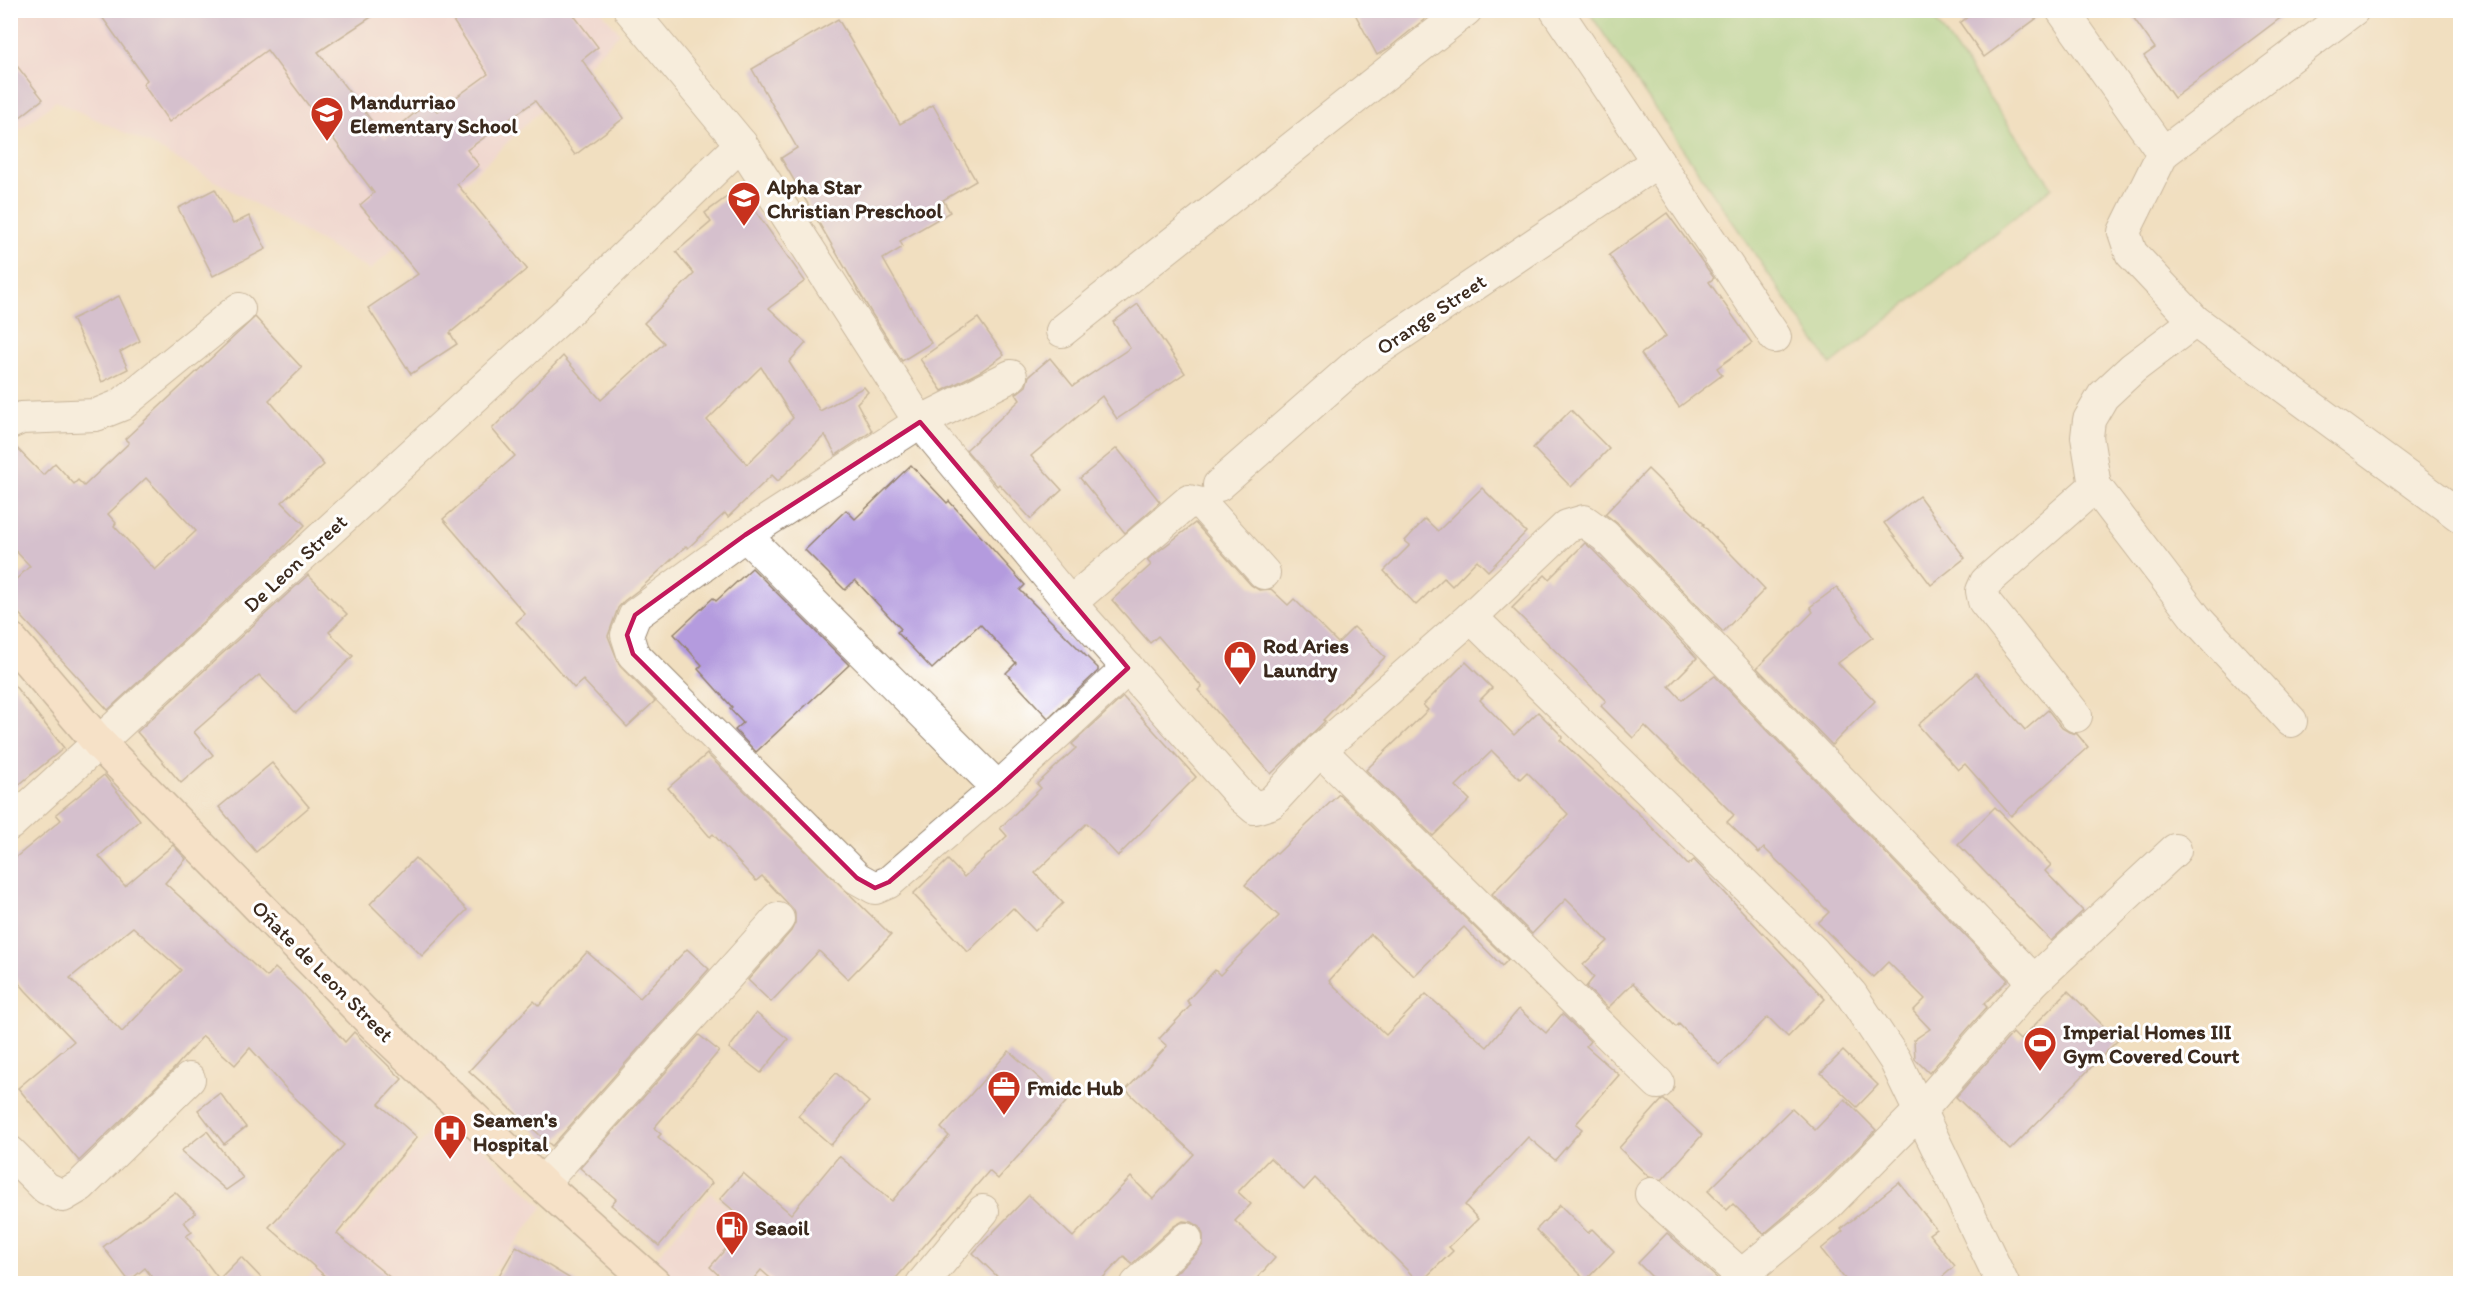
<svg xmlns="http://www.w3.org/2000/svg" width="2471" height="1294" font-family="Itim,sans-serif">
<style>
.built{fill:#f0d0e4}
.green{fill:#98d68b;stroke:#6a8054;stroke-width:1.5}
.building{fill:#b49bde;fill-rule:evenodd}
.lines{fill:none;stroke-linecap:round;stroke-linejoin:round}
.minor-casing{stroke:#96846f;stroke-width:34}
.secondary-casing{stroke:#96846f;stroke-width:36}
.minor{stroke:#fff;stroke-width:32}
.secondary{stroke:#fde4d1;stroke-width:33}
.marked{fill:none;stroke:#c2185b;stroke-width:4.5;stroke-linejoin:round}
.labels{text-anchor:middle;dominant-baseline:central;stroke-width:6;stroke-linejoin:round;paint-order:stroke}
.poi-label{font-size:21px;font-weight:bold;fill:#3b2a1e;stroke:#fff;text-anchor:start}
.street-label{font-size:21px;fill:#3b2a1e;stroke:#fff}
</style>
<rect width="100%" height="100%" fill="#fff"/>
<filter id="ink" filterUnits="userSpaceOnUse"><feTurbulence type="fractalNoise" baseFrequency=".0167" numOctaves="2"/><feDisplacementMap in="SourceGraphic" scale="12" xChannelSelector="R" yChannelSelector="G"/><feConvolveMatrix kernelMatrix="1 2 1 2 8 2 1 2 1" color-interpolation-filters="sRGB"/></filter>
<filter id="wash" filterUnits="userSpaceOnUse"><feTurbulence type="fractalNoise" baseFrequency=".008" numOctaves="4" result="noise"/><feDisplacementMap in="SourceGraphic" scale="24" xChannelSelector="R" yChannelSelector="G"/><feGaussianBlur stdDeviation="1.35" result="paint"/><feColorMatrix in="noise" values="0 0 0 0 0 0 0 0 0 0 0 0 0 0 0 0 0 1.4 0 .05"/><feComposite in="paint" operator="in"/></filter>
<g filter="url(#wash)">
<rect width="100%" height="100%" fill="#f1dfc0"/>
<g class="built">
<polygon points="600,10 620,33 486,163 370,270 156,147 56,101 11,137 11,11"/>
<polygon points="446,1113 543,1207 485,1283 303,1284"/>
<polygon points="710,1193 817,1281 815,1284 673,1283 650,1265"/>
</g>
<polygon class="green" points="1588,11 1929,11 2052,187 1831,365"/>
<g id="blocks">
<g class="building">
<polygon points="97,10 382,10 318,52 385,138 429,101 437,111 488,74 446,10 570,10 598,47 582,60 624,118 575,155 535,101 467,150 479,165 457,184 527,269 450,333 457,344 411,374 368,308 418,274 360,205 374,193 267,50 169,122 143,84 147,80"/>
<polygon points="1353,10 1436,10 1389,48 1377,55"/>
<polygon points="1977,10 2044,10 2044,13 1984,57 1960,23"/>
<polygon points="2128,10 2291,10 2174,98 2144,56 2155,48"/>
<polygon points="838,19 900,124 933,105 976,181 943,200 950,212 900,241 903,247 883,259 931,343 902,361 872,314 781,158 797,148 752,69"/>
<polygon points="10,57 43,99 10,125"/>
<path d="M739 188 805 281 769 308 806 343 789 362 820 411 864 387 868 392 857 403 872 431 836 455 825 435 778 481 772 475 728 517 725 513 688 548 686 546 641 588 624 601 618 608 608 636 620 666 655 701 627 727 583 680 574 688 516 622 525 614 443 519 515 456 492 429 563 356 601 400 664 343 644 323 694 274 676 252 711 222 705 213ZM761 367 793 418 747 464 707 420Z"/>
<polygon points="215,189 233,224 249,216 266,249 213,276 178,208"/>
<polygon points="1667,213 1714,278 1709,282 1752,343 1717,368 1722,375 1679,407 1641,354 1666,336 1609,255"/>
<polygon points="119,296 140,341 120,352 128,369 102,382 72,319"/>
<polygon points="1138,304 1185,373 1117,419 1102,396 1031,456 1062,490 1031,519 999,484 997,486 966,450 1020,400 1016,394 1026,386 1029,376 1050,358 1073,386 1130,348 1113,322"/>
<path d="M255 317 302 368 269 400 324 465 282 502 305 525 282 549 108 710 10 604V585L30 566 10 545V441L43 475 55 463 74 484 78 480 84 486 129 443 125 439ZM146 478 196 531 155 570 114 526 116 523 108 514Z"/>
<polygon points="978,318 1004,355 981,371 942,391 920,359"/>
<polygon points="1571,410 1609,449 1571,487 1533,448"/>
<polygon points="1117,448 1160,502 1125,533 1080,478"/>
<polygon points="911,465 947,503 949,501 1025,585 1020,590 1098,668 1098,671 1048,718 1006,673 1016,663 980,624 932,669 897,632 901,629 855,580 845,590 805,550 846,510 855,519"/>
<polygon points="1648,469 1704,524 1703,525 1765,589 1723,632 1618,524 1605,514"/>
<polygon points="1482,488 1526,532 1488,571 1477,560 1452,586 1444,578 1416,605 1384,571 1410,545 1405,541 1425,519 1438,531"/>
<polygon points="1919,496 1965,558 1931,585 1884,523"/>
<polygon points="1195,523 1251,585 1259,590 1271,589 1288,605 1294,599 1338,643 1354,627 1385,657 1323,720 1325,721 1271,774 1198,690 1202,687 1158,636 1150,643 1112,600 1151,565 1147,560"/>
<polygon points="1585,543 1593,550 1697,658 1669,686 1682,700 1715,676 2008,980 1984,1004 1987,1007 1929,1073 1915,1059 1914,1040 1930,1029 1913,1011 1925,999 1888,962 1873,977 1818,923 1829,912 1764,848 1759,853 1727,822 1734,815 1645,726 1633,738 1601,706 1606,701 1512,608 1545,575 1549,579"/>
<polygon points="752,568 849,665 756,752 735,730 743,723 730,709 732,707 698,669 702,665 674,634 713,598 716,601"/>
<polygon points="308,575 347,614 329,632 353,656 296,713 259,675 194,732 213,755 181,783 137,732"/>
<polygon points="1837,587 1873,637 1838,663 1875,701 1832,745 1757,668 1813,612 1810,607"/>
<polygon points="1466,662 1492,688 1480,700 1514,735 1538,712 1563,737 1560,740 1640,815 1688,865 1694,860 1825,999 1788,1037 1768,1017 1719,1065 1679,1024 1676,1027 1633,983 1608,1008 1586,987 1594,977 1583,965 1608,941 1566,899 1532,934 1492,894 1568,814 1527,772 1520,779 1492,751 1456,786 1470,800 1433,836 1366,770 1428,710 1423,705"/>
<polygon points="1976,673 2025,730 2048,710 2062,728 2069,732 2077,734 2088,747 2011,816 1965,764 1958,770 1918,725"/>
<polygon points="10,680 64,748 10,792"/>
<polygon points="1123,697 1196,777 1118,856 1087,823 1035,873 1063,903 1035,931 1013,908 968,952 913,894 948,860 964,877 1007,836 1000,828 1041,788 1037,784 1076,748 1072,744"/>
<polygon points="707,754 891,935 848,979 819,951 771,1002 748,980 791,931 795,923 795,914 794,910 762,876 756,881 713,834 710,837 668,788"/>
<polygon points="272,763 309,807 256,852 219,807"/>
<path d="M104 775 140 820 99 856 125 886 173 845 186 859 165 883 267 977 275 968 301 992 345 1042 354 1032 402 1079 379 1104 417 1137 337 1234 398 1284H334L269 1227 344 1145 289 1092 250 1048 235 1065 203 1036 170 1073 79 1161 18 1088 74 1041 26 991 10 972V862L61 820 56 814ZM133 927 181 970 122 1032 70 978Z"/>
<polygon points="1339,794 1508,960 1502,966 1464,927 1414,976 1371,934 1329,981 1386,1035 1426,994 1487,1047 1519,1009 1546,1033 1562,1014 1590,1041 1586,1046 1619,1075 1576,1124 1582,1129 1555,1160 1528,1137 1465,1205 1478,1219 1449,1247 1453,1251 1420,1283 1315,1178 1304,1190 1270,1158 1238,1192 1251,1204 1235,1221 1275,1258 1252,1284 1167,1284 1166,1282 1198,1252 1203,1244 1203,1235 1200,1227 1192,1222 1183,1221 1174,1226 1132,1264 1124,1256 1097,1284 1005,1284 973,1253 1029,1195 1073,1237 1131,1177 1153,1199 1194,1154 1126,1090 1167,1046 1159,1039 1191,1005 1187,1001 1215,970 1220,975 1279,916 1245,885 1275,852 1277,854"/>
<polygon points="1995,807 2051,865 2045,871 2083,911 2051,941 1958,844"/>
<polygon points="415,858 467,910 422,956 370,904"/>
<polygon points="687,949 709,969 552,1146 469,1071 534,1001 539,1006 587,952 640,998"/>
<polygon points="2068,991 2118,1040 2010,1150 1956,1097 2013,1033 2020,1040"/>
<polygon points="756,1013 788,1039 761,1073 729,1048"/>
<polygon points="699,1035 719,1051 654,1128 661,1134 658,1137 712,1183 659,1246 611,1205 616,1199 580,1168"/>
<polygon points="1009,1051 1066,1102 998,1179 989,1171 891,1284 777,1284 761,1270 749,1284 728,1284 710,1267 748,1223 720,1199 743,1173 791,1214 839,1156 892,1201 949,1136 941,1128"/>
<polygon points="1843,1051 1878,1085 1857,1107 1821,1073"/>
<polygon points="836,1073 869,1102 831,1145 798,1116"/>
<polygon points="220,1093 246,1127 224,1144 198,1110"/>
<polygon points="1845,1099 1876,1130 1816,1190 1764,1234 1733,1204 1727,1210 1708,1191 1792,1108 1815,1130"/>
<polygon points="1662,1100 1664,1100 1702,1135 1662,1180 1649,1177 1619,1148"/>
<polygon points="207,1131 243,1178 226,1190 181,1151"/>
<polygon points="1899,1182 1936,1229 1929,1234 1955,1266 1934,1284 1849,1284 1821,1249 1843,1231 1841,1229"/>
<polygon points="175,1192 196,1213 184,1222 192,1232 186,1236 219,1279 241,1257 267,1284 157,1284 145,1268 129,1281 103,1247"/>
<polygon points="1560,1205 1588,1233 1592,1229 1614,1251 1586,1280 1536,1230"/>
<polygon points="1667,1233 1718,1279 1717,1284 1659,1284 1638,1263"/>
<polygon points="516,1246 579,1284 494,1284"/>
</g>
</g>
</g>
<g filter="url(#ink)">
<use href="#blocks" fill-opacity="0" stroke="#96846f" stroke-width="1.5"/>
<g class="lines">
<defs>
<g id="minor">
<polyline points="630,10 741,144 920,422 1070,603 1241,796 1255,808 1271,803 1320,750 1471,617 1567,526 1584,521 1605,536 2034,981"/>
<polyline points="1556,10 1775,337"/>
<polyline points="2062,10 2163,153"/>
<polyline points="2353,10 2163,153 2124,232 2131,253 2195,321 2460,516"/>
<polyline points="2195,321 2133,368 2103,396 2089,420 2087,437 2095,486 2196,618 2291,721"/>
<polyline points="1062,331 1466,10"/>
<polyline points="1011,376 920,422 745,535 635,615 627,635 633,654 857,878 875,888 889,882 998,788 1128,668"/>
<polyline points="10,423 21,418 96,415 121,405 239,309"/>
<polyline points="1219,485 1358,363 1658,161"/>
<polyline points="745,535 998,788"/>
<polyline points="1070,603 1189,501 1202,504 1264,573"/>
<polyline points="1471,617 1814,952 1851,994 1895,1060 2003,1284"/>
<polyline points="2076,716 1984,601 1982,591 1986,582 2095,486"/>
<polyline points="1320,750 1658,1083"/>
<polyline points="10,824 579,301 741,144"/>
<polyline points="10,1152 46,1188 63,1196 80,1186 189,1079"/>
<polyline points="542,1184 778,919"/>
<polyline points="1651,1194 1751,1284"/>
<polyline points="922,1284 983,1211"/>
<polyline points="1137,1284 1186,1239"/>
<polyline points="1735,1284 1743,1274 1826,1206 1919,1112 2034,981 2175,850"/>
</g>
<polyline id="secondary" points="10,639 100,744 369,1019 542,1184 654,1284"/>
</defs>
<use href="#minor" class="minor-casing"/>
<use href="#secondary" class="secondary-casing"/>
<use href="#minor" class="minor"/>
<use href="#secondary" class="secondary"/>
</g>
</g>
<path d="M0 0H2471V1294H0ZM920 422 1128 668 998 788 889 882 875 888 857 878 633 654 627 635 635 615 745 535Z" fill="#f1dfc0" fill-opacity=".55" fill-rule="evenodd"/>
<path class="marked" d="M920 422 1128 668 998 788 889 882 875 888 857 878 633 654 627 635 635 615 745 535Z"/>
<defs>
<symbol id="school-pin" viewBox="-11 -11 22 30"><path d="M0 17L-7.5 6A9.5 9.5 0 1 1 7.5 6Z" fill="#c8321e" stroke="#fff"/><path d="M0-5L7-2L0 1L-7-2ZM-4 1L0 2.5L4 1V4Q0 6-4 4Z" fill="#fff"/></symbol>
<symbol id="shop-pin" viewBox="-11 -11 22 30"><path d="M0 17L-7.5 6A9.5 9.5 0 1 1 7.5 6Z" fill="#c8321e" stroke="#fff"/><path d="M-5-2.5h2.3a2.7 3.5 0 0 1 5.4 0H5L5.5 6h-11ZM-1.5-2.5h3a1.5 2.3 0 0 0-3 0Z" fill="#fff"/></symbol>
<symbol id="stadium-pin" viewBox="-11 -11 22 30"><path d="M0 17L-7.5 6A9.5 9.5 0 1 1 7.5 6Z" fill="#c8321e" stroke="#fff"/><path d="M0-5a6.5 5 0 1 0 0 10a6.5 5 0 1 0 0-10ZM-3.5-1.8h7v3.6h-7Z" fill="#fff"/></symbol>
<symbol id="office-pin" viewBox="-11 -11 22 30"><path d="M0 17L-7.5 6A9.5 9.5 0 1 1 7.5 6Z" fill="#c8321e" stroke="#fff"/><path d="M-6-3h4V-5.5h4V-3h4V5H-6ZM-1-4.5V-3h2v-1.5ZM-6 0V1H6V0Z" fill="#fff"/></symbol>
<symbol id="hospital-pin" viewBox="-11 -11 22 30"><path d="M0 17L-7.5 6A9.5 9.5 0 1 1 7.5 6Z" fill="#c8321e" stroke="#fff"/><path d="M-5-5h3v3.5h4V-5h3V5h-3V1.5h-4V5h-3Z" fill="#fff"/></symbol>
<symbol id="fuel-pin" viewBox="-11 -11 22 30"><path d="M0 17L-7.5 6A9.5 9.5 0 1 1 7.5 6Z" fill="#c8321e" stroke="#fff"/><path d="M-5.5-6h7V0h2V4h1.3V-2.5L3-4.5l.8-.8L6-3V5H2.5V1h-1V6h-7ZM-4.2-4.7v3.2H.2V-4.7Z" fill="#fff"/></symbol>
</defs>
<g fill-rule="evenodd">
<use href="#school-pin" x="308" y="94" width="38" height="52"/>
<use href="#school-pin" x="725" y="179" width="38" height="52"/>
<use href="#shop-pin" x="1221" y="638" width="38" height="52"/>
<use href="#stadium-pin" x="2021" y="1024" width="38" height="52"/>
<use href="#office-pin" x="985" y="1068" width="38" height="52"/>
<use href="#hospital-pin" x="431" y="1112" width="38" height="52"/>
<use href="#fuel-pin" x="713" y="1208" width="38" height="52"/>
</g>
<g class="labels">
<g class="poi-label">
<text x="350" y="101">Mandurriao<tspan x="350" dy="24">Elementary School</tspan></text>
<text x="767" y="186">Alpha Star<tspan x="767" dy="24">Christian Preschool</tspan></text>
<text x="1263" y="645">Rod Aries<tspan x="1263" dy="24">Laundry</tspan></text>
<text x="2063" y="1031">Imperial Homes III<tspan x="2063" dy="24">Gym Covered Court</tspan></text>
<text x="1027" y="1087">Fmidc Hub</text>
<text x="473" y="1119">Seamen's<tspan x="473" dy="24">Hospital</tspan></text>
<text x="755" y="1227">Seaoil</text>
</g>
<g class="street-label">
<text transform="translate(1431 314) rotate(-34)">Orange Street</text>
<text transform="translate(295 563) rotate(-43)">De Leon Street</text>
<text transform="translate(323 971) rotate(45)">Oñate de Leon Street</text>
</g>
</g>
<rect width="2471" height="1294" fill="none" stroke="#fff" stroke-width="36"/>
</svg>
